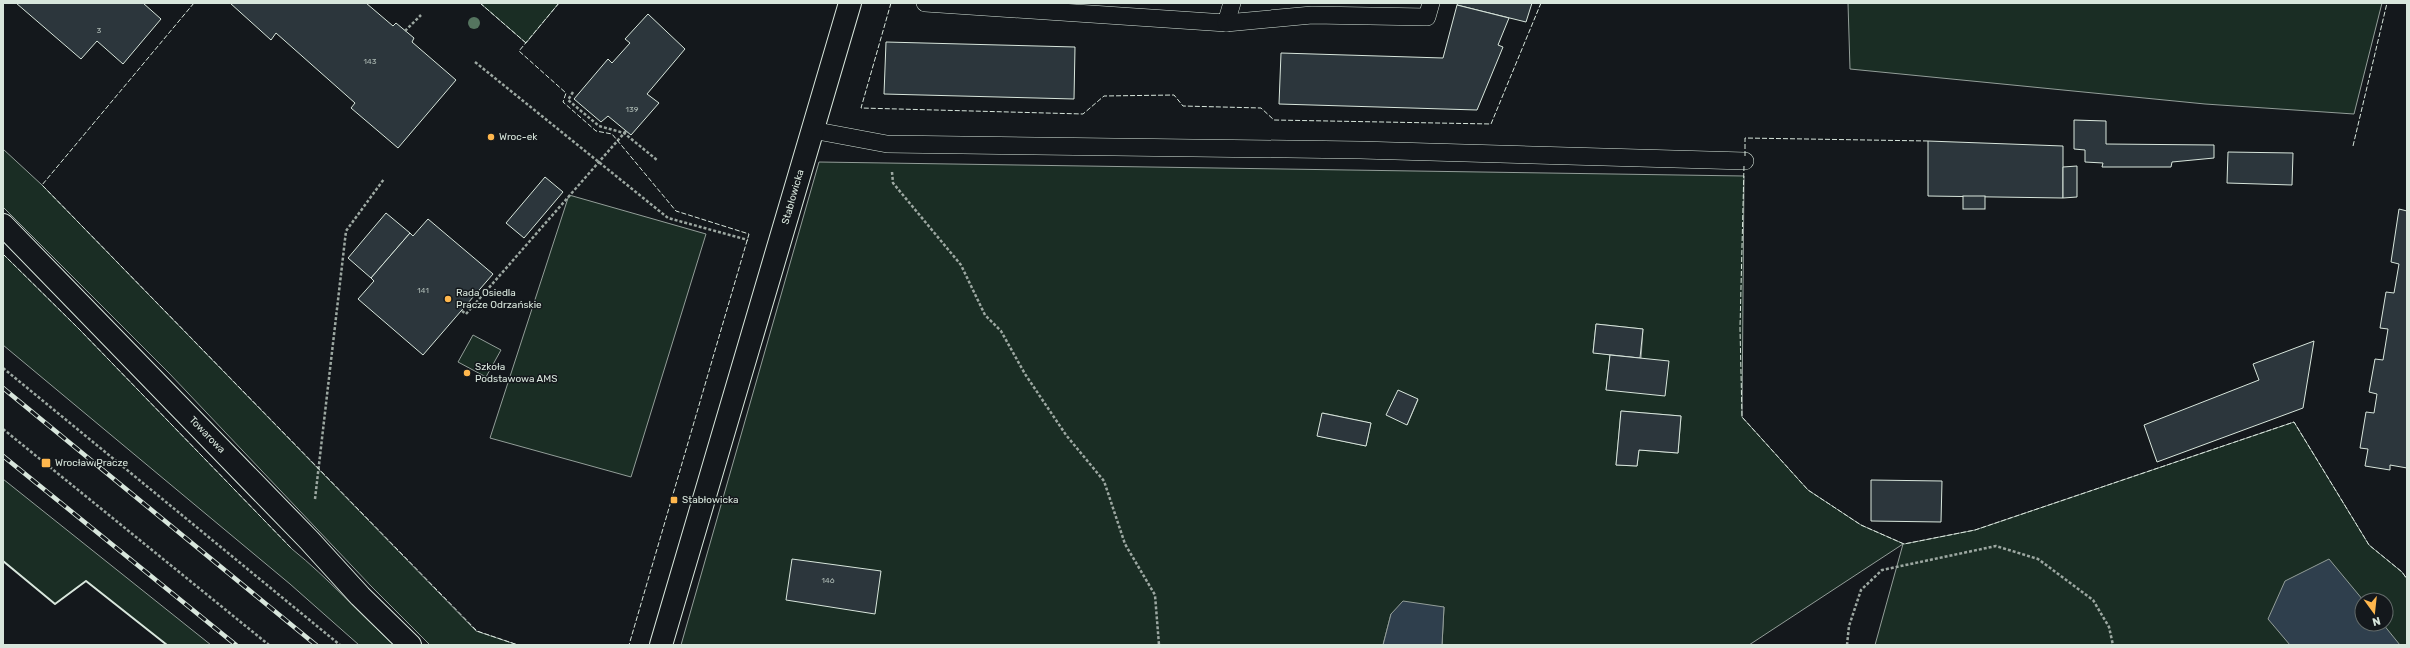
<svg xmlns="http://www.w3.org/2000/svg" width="2410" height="648" font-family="Rubik,sans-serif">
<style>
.green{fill:#1a2d24;stroke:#939e99;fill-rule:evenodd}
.water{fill:#2f3f4d;stroke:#939e99}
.building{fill:#2c363c;stroke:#d8e6dc}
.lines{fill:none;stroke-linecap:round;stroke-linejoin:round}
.lane-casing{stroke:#d8e6dc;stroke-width:18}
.street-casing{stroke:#d8e6dc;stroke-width:24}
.secondary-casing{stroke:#d8e6dc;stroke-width:24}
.path{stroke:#9da8a2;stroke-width:2.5;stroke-dasharray:3 2;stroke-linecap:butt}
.lane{stroke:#14181c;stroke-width:17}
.street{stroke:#14181c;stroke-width:22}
.secondary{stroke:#14181c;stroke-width:22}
.rail-casing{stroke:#d8e6dc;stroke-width:4.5}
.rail{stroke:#14181c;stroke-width:3;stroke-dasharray:9;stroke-linecap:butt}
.fence{stroke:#d8e6dc;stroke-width:1;stroke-dasharray:5 2;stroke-linecap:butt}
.wall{stroke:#d8e6dc;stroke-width:2}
.tree{fill:#55745f}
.poi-dot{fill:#ffb74d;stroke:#14181c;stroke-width:1.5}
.labels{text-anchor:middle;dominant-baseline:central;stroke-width:3;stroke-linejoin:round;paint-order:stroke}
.number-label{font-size:8px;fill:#adbab4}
.poi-label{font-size:10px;fill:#d8e6dc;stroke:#14181c;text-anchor:start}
.street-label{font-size:10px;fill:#d8e6dc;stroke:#14181c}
</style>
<rect width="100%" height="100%" fill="#14181c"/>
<g class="green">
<polygon points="480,3 559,3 526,43"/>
<polygon points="1848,3 2382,3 2354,114 2205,104 1850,69"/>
<polygon points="3,149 42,185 476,631 518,645 430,645 371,586 169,373 3,207"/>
<path d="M819 162 1744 176 1742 417 1808 490 1861 525 1904 544 1975 530 2294 422 2369 545 2402 572 2407 579V645H1875L1903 544 1749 645H1442L1444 607 1391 614 1383 645H681ZM1596 324 1643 329 1641 358 1606 390 1610 355 1593 352ZM1398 391 1418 400 1407 425ZM1621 411 1681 416 1678 453 1639 450 1637 466 1616 465ZM1323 413 1371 423 1366 446 1318 436ZM2362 600H2386V624H2362Z"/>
<polygon points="569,195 706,234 631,477 490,438"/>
<path d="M3 254 80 330 292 549C328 578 359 613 394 645H359L290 584 3 345Z"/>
<polygon points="473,335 501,350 486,377 458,362"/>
<polygon points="3,479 211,645 167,645 86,581 55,604 3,561"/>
</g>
<g class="water">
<polygon points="2329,559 2363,600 2362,624 2383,624 2400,645 2290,645 2268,619 2285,581"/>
<polygon points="1403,601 1444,607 1442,645 1383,645 1391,614"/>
</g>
<g class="building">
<polygon points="16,3 143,3 161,19 123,64 97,41 81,59"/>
<polygon points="230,3 366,3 393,26 396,23 414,38 412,42 456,80 398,148 351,108 355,103 276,33 271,40"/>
<polygon points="1458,3 1532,3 1526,22 1457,5"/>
<polygon points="1457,5 1509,18 1498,45 1503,47 1477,110 1279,104 1281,53 1443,58"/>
<polygon points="648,14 685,49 647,94 659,103 631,135 608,116 601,122 574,99 608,59 612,63 630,43 625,39"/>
<polygon points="886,42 1075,47 1074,99 884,94"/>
<polygon points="2074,120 2106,121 2106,144 2214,145 2214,158 2172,162 2171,167 2102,167 2103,163 2085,162 2085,150 2074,149"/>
<polygon points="1928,141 2063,146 2063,198 1928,196"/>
<polygon points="2228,152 2293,153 2292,185 2227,183"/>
<polygon points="2077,166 2077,197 2063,198 2063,167"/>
<polygon points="545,177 563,192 524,238 506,223"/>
<rect x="1963" y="196" width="22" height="13"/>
<polygon points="2399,209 2407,211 2407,468 2390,465 2390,470 2365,466 2368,449 2360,448 2366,412 2374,413 2377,394 2369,392 2375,359 2383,360 2388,329 2380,328 2386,292 2394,293 2399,264 2391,262"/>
<polygon points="386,213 410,233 371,278 348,258"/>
<polygon points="428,219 493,274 423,355 358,299 374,281 371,278 410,233 413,236"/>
<polygon points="1596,324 1643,329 1640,358 1593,353"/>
<polygon points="2314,341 2303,408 2157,462 2144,425 2259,380 2253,364"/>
<polygon points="1610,355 1669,361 1665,396 1606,390"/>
<polygon points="1398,390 1418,399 1407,425 1386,415"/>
<polygon points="1621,411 1681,416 1678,453 1639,450 1637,466 1616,465"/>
<polygon points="1322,413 1371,423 1366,446 1317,436"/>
<polygon points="1871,480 1942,481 1941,522 1871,521"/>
<polygon points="792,559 881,571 875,614 786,600"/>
</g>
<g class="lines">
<defs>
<g id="lane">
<polyline points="925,3 1226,23 1232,3"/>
<polyline points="1226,23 1312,15 1427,17 1431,3"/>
<polyline points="812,130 887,144 1360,150 1745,161"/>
</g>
<polyline id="street" points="3,225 309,540 360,596 410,645"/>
<polyline id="secondary" points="661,645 850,3"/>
</defs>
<use href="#lane" class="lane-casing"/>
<use href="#street" class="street-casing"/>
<use href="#secondary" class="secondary-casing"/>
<g class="path">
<polyline points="405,31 421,15"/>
<polyline points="475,62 668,218 748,240"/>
<polyline points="573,92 568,100 599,126 624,133 657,160"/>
<polyline points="892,172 893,183 961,265 985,315 1001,331 1025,374 1066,435 1104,481 1125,544 1155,595 1159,645"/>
<polyline points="462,311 466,314 626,131"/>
<polyline points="3,368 340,645"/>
<polyline points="3,429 269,645"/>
<polyline points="315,499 346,231 384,179"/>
<polyline points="1847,645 1849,626 1861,590 1882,570 1996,546 2038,559 2093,600 2109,627 2113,645"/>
</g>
<use href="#lane" class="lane"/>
<use href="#street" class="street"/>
<use href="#secondary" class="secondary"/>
<defs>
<g id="rail">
<polyline points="3,388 316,645"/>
<polyline points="3,456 236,645"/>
</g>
</defs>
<use href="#rail" class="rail-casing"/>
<use href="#rail" class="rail"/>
<g class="fence">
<polyline points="194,3 42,185 477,631 518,645"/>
<polyline points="480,3 526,43"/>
<polyline points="559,3 519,51 566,93 563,102 596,131 612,134 676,211 749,234 629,645"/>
<polyline points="891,3 861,108 1083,114 1104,96 1174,95 1183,106 1261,108 1274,120 1491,124 1541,3"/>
<polyline points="2353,146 2387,3"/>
<polyline points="1745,156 1745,138 1928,141"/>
<polyline points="1744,166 1740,328 1742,417 1808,490 1861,525 1904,544 1975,530 2294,422 2369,545 2402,572 2407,579"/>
<polyline points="3,254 80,330 292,549"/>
</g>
<polyline class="wall" points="3,561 55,604 86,581 167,645"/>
</g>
<circle class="tree" cx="474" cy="23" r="6"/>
<g class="poi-dot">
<circle cx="491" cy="137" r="4"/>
<circle cx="448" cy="299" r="4"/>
<circle cx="467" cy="373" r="4"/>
<rect x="41" y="458" width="10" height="10" rx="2"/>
<rect x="670" y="496" width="8" height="8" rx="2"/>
</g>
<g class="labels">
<g class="number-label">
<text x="99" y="30">3</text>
<text x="370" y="61">143</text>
<text x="632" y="109">139</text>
<text x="423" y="290">141</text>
<text x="828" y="580">146</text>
</g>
<g class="poi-label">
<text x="499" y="137">Wroc-ek</text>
<text x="456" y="293">Rada Osiedla<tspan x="456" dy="12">Pracze Odrzańskie</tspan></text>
<text x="475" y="367">Szkoła<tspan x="475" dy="12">Podstawowa AMS</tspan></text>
<text x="55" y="463">Wrocław Pracze</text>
<text x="682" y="500">Stabłowicka</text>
</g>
<g class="street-label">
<text transform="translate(793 197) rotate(-74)">Stabłowicka</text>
<text transform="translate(207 435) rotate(46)">Towarowa</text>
</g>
</g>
<rect width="2410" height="648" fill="none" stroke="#d8e6dc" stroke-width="8"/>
<g transform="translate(2374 612) rotate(165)"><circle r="19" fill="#14181c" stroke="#626a69"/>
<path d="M0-3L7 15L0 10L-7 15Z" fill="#ffb74d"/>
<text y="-6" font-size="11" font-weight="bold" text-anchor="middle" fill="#d8e6dc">N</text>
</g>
</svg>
